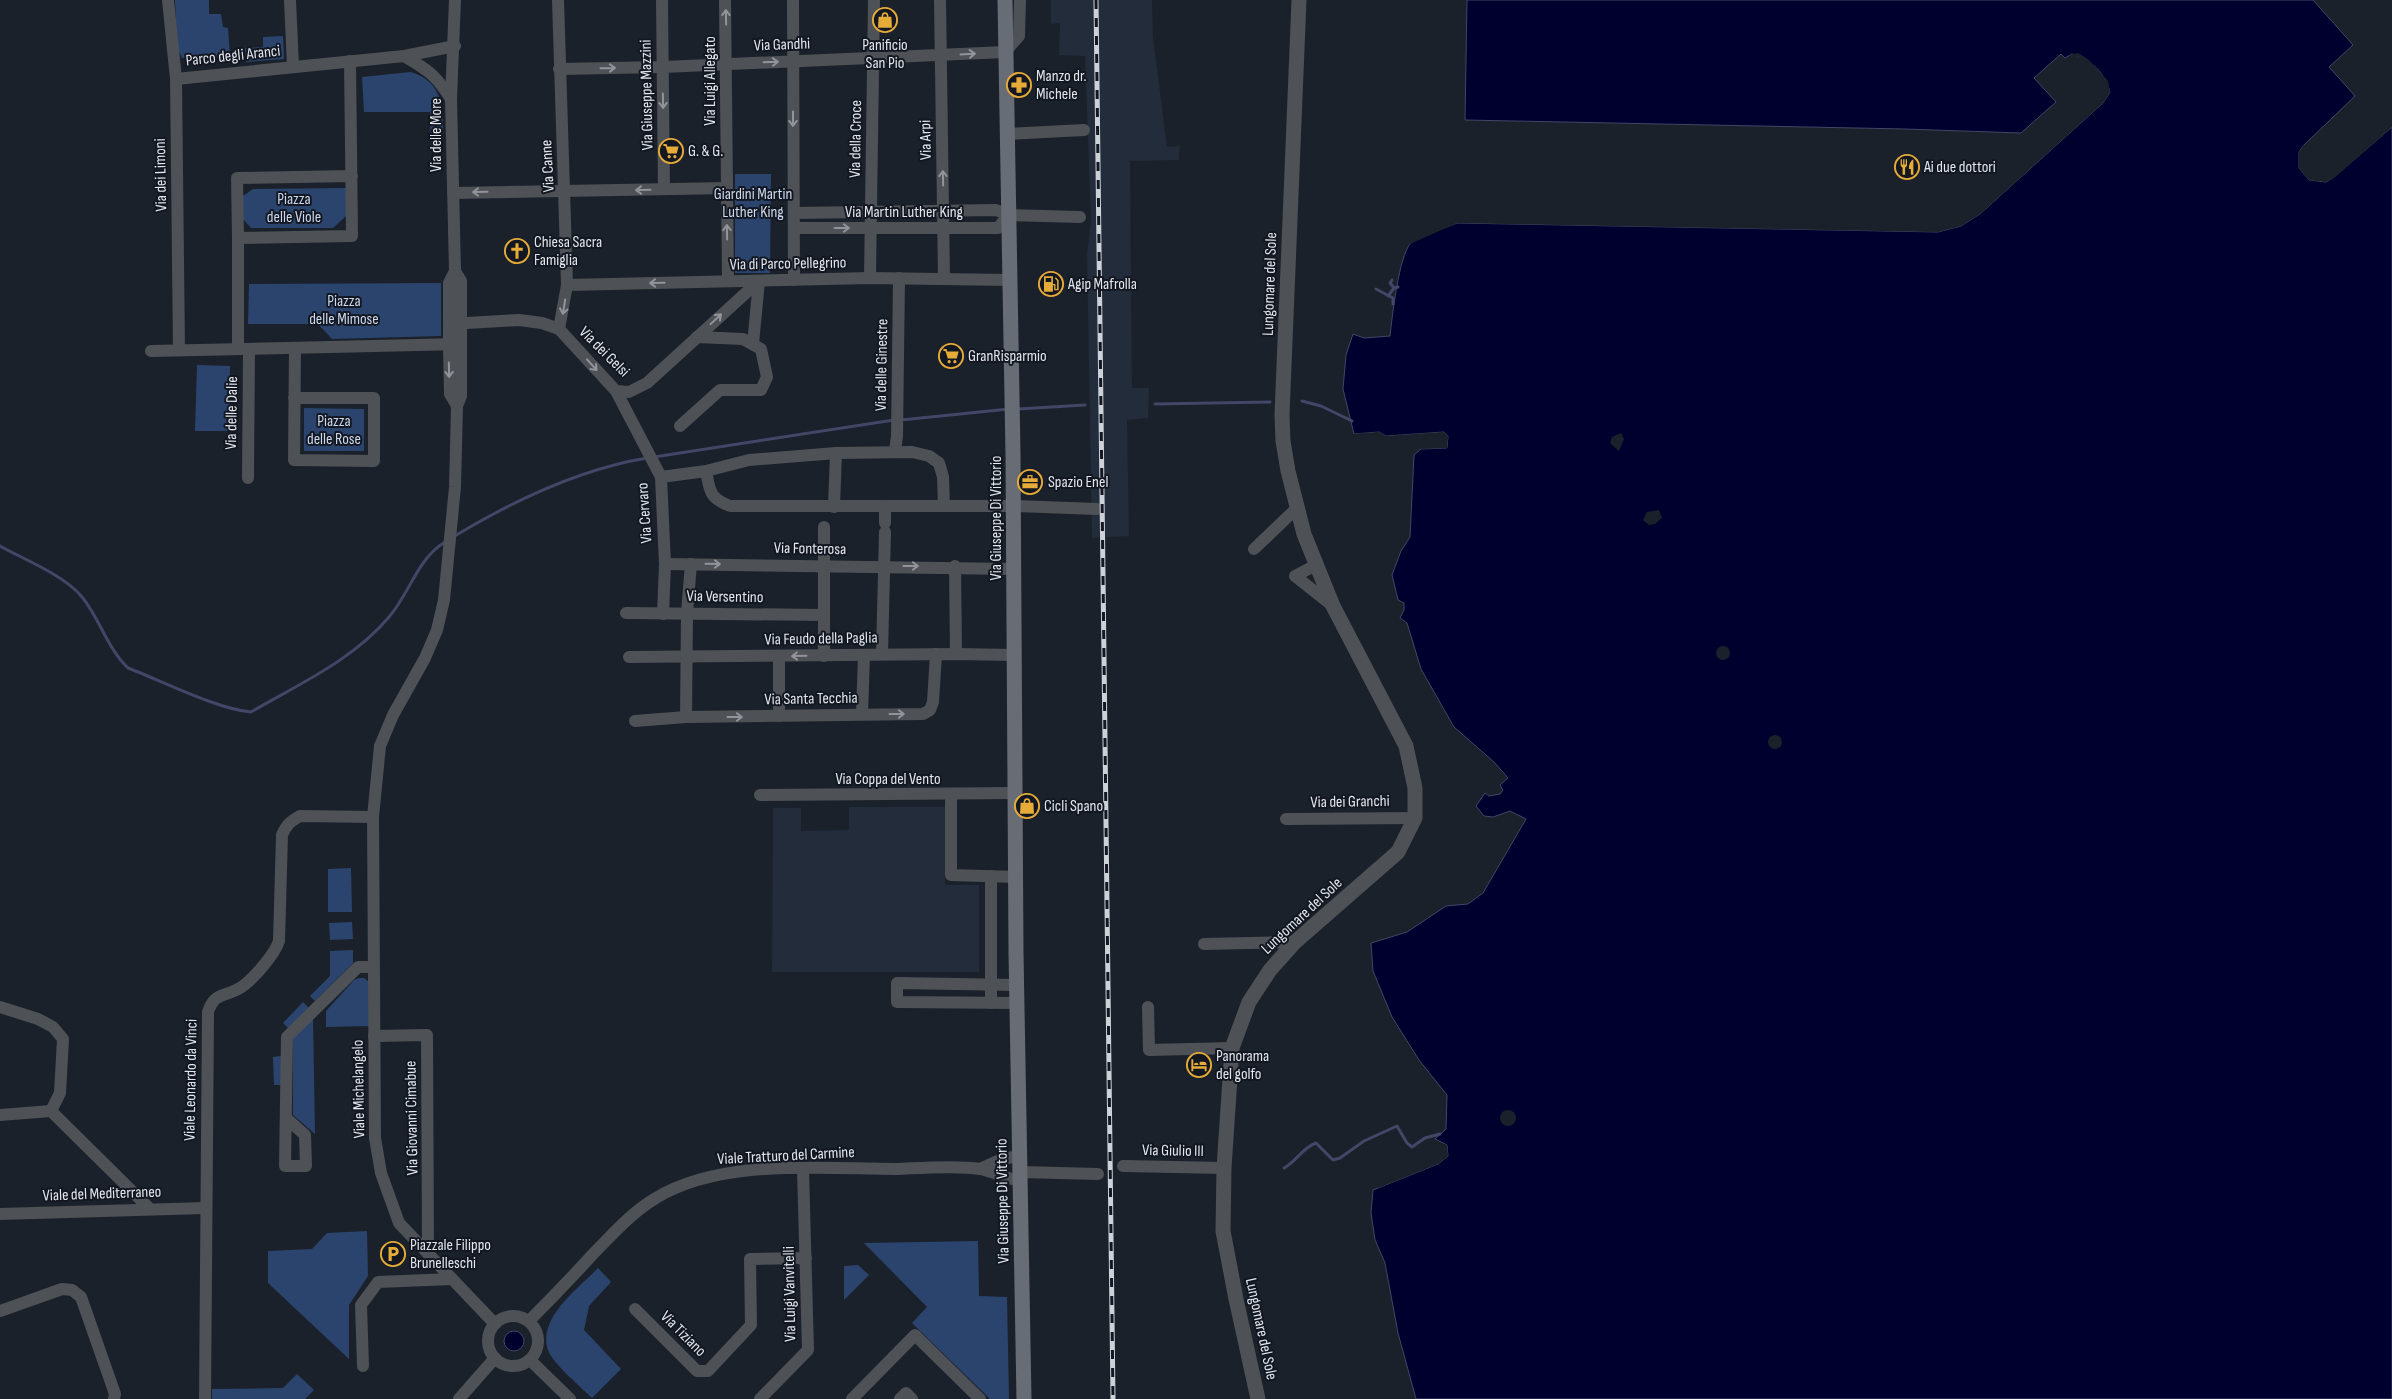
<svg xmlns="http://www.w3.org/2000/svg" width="2392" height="1399" font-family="'Sofia Sans Condensed',sans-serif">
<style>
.built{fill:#222c3a}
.green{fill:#2b446e}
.water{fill:#00002e;stroke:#444567}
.pier{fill:#1b212a}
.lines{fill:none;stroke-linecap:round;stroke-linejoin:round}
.stream{stroke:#444567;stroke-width:3}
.minor{stroke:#4e5156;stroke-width:12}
.tertiary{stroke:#4e5156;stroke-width:15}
.secondary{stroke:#686d75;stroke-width:15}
.rail-casing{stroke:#cdd2d9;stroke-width:5}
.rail{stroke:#121721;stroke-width:3;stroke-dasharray:9;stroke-linecap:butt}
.oneway{stroke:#91949a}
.labels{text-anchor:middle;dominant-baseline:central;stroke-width:4;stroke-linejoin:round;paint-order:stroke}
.street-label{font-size:16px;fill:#e2e6ed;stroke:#121721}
.poi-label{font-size:16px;fill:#e2e6ed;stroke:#121721;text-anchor:start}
.park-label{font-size:16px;fill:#ccd8ec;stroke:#121721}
</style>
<rect width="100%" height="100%" fill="#1b212a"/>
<g class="built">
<polygon points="1051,0 1152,0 1153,37 1167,147 1180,146 1179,160 1130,161 1132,388 1149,388 1148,418 1127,420 1129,536 1092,538 1087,254 1091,221 1085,56 1059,55 1060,23 1051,24"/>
<polygon points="849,807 945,807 945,885 979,885 979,972 772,972 773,808 801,808 801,831 849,830"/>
</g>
<g class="green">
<polygon points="175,0 209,0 209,14 221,14 223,27 228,28 230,56 205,60 182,58 177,47"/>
<polygon points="283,36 284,59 246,62 245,48 263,47 263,37"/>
<path d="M411 72C445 83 443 110 443 140L431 146 430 112H364L362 77Z"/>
<polygon points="735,174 771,174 770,273 735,273"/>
<polygon points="346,188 346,216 333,228 251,228 243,219 243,196 253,189"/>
<polygon points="441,283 441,336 332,339 318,324 248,324 249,284"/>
<polygon points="197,365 230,366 229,431 195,431"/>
<polygon points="304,408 364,409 364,451 304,451"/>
<polygon points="351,868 352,912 328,912 328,869"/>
<polygon points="352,922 353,939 330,940 329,923"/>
<polygon points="353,950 353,963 315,1001 310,996 330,976 330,951"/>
<polygon points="359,978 364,978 369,982 369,1026 326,1027 326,1011 354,980"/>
<polygon points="303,1002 309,1008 289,1029 283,1023"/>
<polygon points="313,1018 315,1134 293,1115 293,1039"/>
<polygon points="281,1056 282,1085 274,1085 273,1057"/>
<polygon points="367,1231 368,1276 349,1305 349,1359 268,1283 268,1251 312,1249 327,1233"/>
<polygon points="978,1241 979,1296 1007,1297 1009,1399 990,1399 912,1323 927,1307 864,1243"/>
<polygon points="858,1265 869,1275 844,1300 844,1266"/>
<path d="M598 1268 611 1282 589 1306 584 1330 621 1369 592 1398C580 1386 554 1365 548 1350 537 1318 579 1288 598 1268Z"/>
<polygon points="297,1374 314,1390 305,1399 212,1399 212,1389 283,1388"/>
</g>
<g class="water">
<path d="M1467 0H2313L2353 45 2329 67 2355 96 2304 145 2299 152V168L2309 180 2326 182 2333 178 2392 127V1399H1416L1398 1333 1385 1263 1375 1240 1371 1213 1373 1190 1438 1164 1448 1156 1447 1145 1435 1139 1446 1129 1447 1095 1419 1060 1392 1017 1373 971 1371 943 1407 932 1446 906 1468 904 1483 893 1526 819 1510 811 1493 817 1484 816 1476 806 1485 793 1489 796 1500 794 1503 790 1500 785 1508 778 1494 762 1454 727 1421 669 1407 623 1400 618 1404 610V603L1398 600 1392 575 1401 551 1410 537 1414 455 1421 449 1447 448 1448 436 1444 432 1386 436 1379 432 1354 434 1343 389 1346 355 1353 334 1364 338 1390 336C1392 318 1399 254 1411 243 1424 234 1443 229 1457 223L1938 232 1961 226 1980 214 2103 103 2110 92C2105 72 2091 60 2072 54L2065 58 2061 54 2034 78 2056 102 2021 133 1905 129 1465 120Z"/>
<circle cx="514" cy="1341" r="10"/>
</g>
<g class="pier">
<polygon points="2078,53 2088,59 2108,81 2110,92 2103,103 1980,214 1961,226 1938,232 1457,223 1410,244 1409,242 1457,220 1938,229 1960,224 1978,212 2101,102 2108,92 2105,83 2086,61 2077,56 2064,60 2072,54"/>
<polygon points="2392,125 2392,127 2334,178 2326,182 2309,180 2299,168 2299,152 2304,145 2306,146 2301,153 2301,167 2310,178 2325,180 2332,176"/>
<polygon points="1379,432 1386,436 1444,432 1448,436 1447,448 1421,449 1420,446 1444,446 1445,437 1443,435 1386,438 1378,434 1354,436 1351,434"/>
<polygon points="1621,433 1624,439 1619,451 1610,443 1612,437"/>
<polygon points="1659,510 1662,518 1655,524 1649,525 1643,520 1647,512"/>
<circle cx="1723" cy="653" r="7"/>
<circle cx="1775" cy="742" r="7"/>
<circle cx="1508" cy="1118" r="8"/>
<polygon points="1433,1140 1447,1145 1448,1156 1438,1164 1378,1188 1379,1185 1437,1162 1445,1155 1444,1147"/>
</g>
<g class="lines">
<g class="stream">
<polyline points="1392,280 1390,283 1394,288 1398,287"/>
<polyline points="1376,289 1393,298 1393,304"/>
<polyline points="1388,296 1394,288"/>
<polyline points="1302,401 1321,406 1352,421"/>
<polyline points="1155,404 1270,402"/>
<polyline points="1018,409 1085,405"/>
<polyline points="901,420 1009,409"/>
<polyline points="654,457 894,420"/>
<path d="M453 537C511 502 580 469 647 458"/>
<path d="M0 546C25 560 64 575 82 597 100 619 107 648 128 668 162 681 217 709 251 712 299 684 353 660 389 617 410 593 417 559 445 542"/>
<path d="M1284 1168C1297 1161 1302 1148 1316 1143L1333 1160 1340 1158 1364 1141 1397 1126 1407 1143 1412 1147 1425 1138 1440 1134"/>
</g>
<g class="minor">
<polyline points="168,0 176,79 179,350"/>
<polyline points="290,0 293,66"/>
<polyline points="455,0 451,99 455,271 461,281 461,396 457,406 455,487 444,600 437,630 425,658 393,715 380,746 373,817 375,1138 381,1173 399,1223 495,1324"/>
<polyline points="558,0 567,285 559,329"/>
<polyline points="662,0 664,189"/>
<polyline points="725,0 728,281"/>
<polyline points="793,0 794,280"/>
<polyline points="940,0 944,279"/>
<path d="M404 56C428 70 436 75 451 99"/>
<polyline points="350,61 352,236 238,238 237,178 352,176"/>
<polyline points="559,69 663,67 1005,52 1019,36 1020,0"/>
<polyline points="176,79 404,56 455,46"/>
<polyline points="1007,134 1084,130"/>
<polyline points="453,193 727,188"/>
<polyline points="794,213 996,210 1009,215 1080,217"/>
<polyline points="794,228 998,228 1009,215"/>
<polyline points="238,238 238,349"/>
<polyline points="455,271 449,283 449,345 450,394 457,406"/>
<polyline points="870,278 874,0"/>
<polyline points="567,285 870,278 1009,280"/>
<polyline points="449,324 519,320 542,323 559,329 616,391 629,392 647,383 759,281"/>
<polyline points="753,344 759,281"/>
<polyline points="151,351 461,344"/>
<polyline points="616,391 661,477 665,564 663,614"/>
<polyline points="294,398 374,398 374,461 294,460 295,348"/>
<polyline points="680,426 720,390 761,390 767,377 761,349 743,339 697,337"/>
<polyline points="895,451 897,436 899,278"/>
<polyline points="706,471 749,460 836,453 912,452 929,456 939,463 943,477 944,506"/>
<path d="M661 477 706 471C710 491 709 498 730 506H1013L1097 509"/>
<polyline points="248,478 249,349"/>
<polyline points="834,507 836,453"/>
<polyline points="885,523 885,507"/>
<polyline points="1254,549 1297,508"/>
<polyline points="665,564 1013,569"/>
<polyline points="1316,565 1295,576 1333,606"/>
<polyline points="955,566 956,654"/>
<polyline points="626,613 824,615"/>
<polyline points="882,654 885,532"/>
<polyline points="824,656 824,527"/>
<polyline points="629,657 956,654 1014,655"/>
<polyline points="862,714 864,655"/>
<polyline points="779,716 779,657"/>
<polyline points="686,717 687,612 691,564"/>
<polyline points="635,721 686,717 923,714 930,710 933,702 936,654"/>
<polyline points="760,795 1016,793"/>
<polyline points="951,795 951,875 1016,877"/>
<polyline points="1286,819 1415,818"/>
<polyline points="991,876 991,1003"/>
<polyline points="1204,944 1295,942"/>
<polyline points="1016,985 897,983 897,1002 1017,1003"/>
<polyline points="0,1007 38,1019 53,1027 63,1039 60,1093 51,1111 149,1208"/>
<polyline points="1148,1007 1149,1050 1232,1048"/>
<polyline points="374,1036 427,1035 428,1253"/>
<polyline points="0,1115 51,1111"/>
<polyline points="286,1118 305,1135 306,1166 285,1166 287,1037 358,967 373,967"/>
<polyline points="1123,1166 1224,1168"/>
<polyline points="980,1169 1002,1159 1019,1156"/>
<polyline points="1020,1172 1098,1174"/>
<polyline points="0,1214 205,1208"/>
<polyline points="635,1309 697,1371 708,1371 751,1325 750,1259 806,1258"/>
<polyline points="0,1311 62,1289 72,1290 81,1297 115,1394 114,1399"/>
<circle cx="513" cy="1341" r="25"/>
<path d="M529 1321C551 1299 573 1276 594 1253 613 1234 632 1212 656 1198 721 1158 822 1169 897 1169 921 1168 957 1165 980 1169 993 1172 1006 1178 1020 1181"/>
<polyline points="530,1360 570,1399"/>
<polyline points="363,1366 361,1305 378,1282 452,1279"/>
<path d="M205 1399 208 1012C215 990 227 998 243 986 254 978 275 954 279 941L282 835C286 825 291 821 300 816L373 817"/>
<polyline points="459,1399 495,1358"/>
<polyline points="760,1399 808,1350 803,1169"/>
<polyline points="852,1399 915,1335 980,1399"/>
<polyline points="900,1399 906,1393 912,1399"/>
</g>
<polyline class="tertiary" points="1258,1399 1236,1299 1223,1231 1224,1168 1232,1048 1249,1002 1270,970 1295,942 1398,852 1415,818 1415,788 1406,746 1333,606 1304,534 1288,471 1283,441 1282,415 1299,0"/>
<polyline class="secondary" points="1005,0 1013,454 1016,952 1024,1399"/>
<defs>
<polyline id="rail" points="1096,0 1113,1399"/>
</defs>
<use href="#rail" class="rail-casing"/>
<use href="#rail" class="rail"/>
</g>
<defs><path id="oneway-shaft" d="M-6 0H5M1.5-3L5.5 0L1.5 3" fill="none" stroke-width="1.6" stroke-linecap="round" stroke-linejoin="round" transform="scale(1.25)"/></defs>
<g class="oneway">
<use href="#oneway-shaft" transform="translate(726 17) rotate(-91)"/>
<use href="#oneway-shaft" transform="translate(968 54) rotate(-3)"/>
<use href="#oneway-shaft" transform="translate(771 62) rotate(-2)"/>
<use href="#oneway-shaft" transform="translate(608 68) rotate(-1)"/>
<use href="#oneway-shaft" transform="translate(663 101) rotate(89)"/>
<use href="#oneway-shaft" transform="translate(793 119) rotate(90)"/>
<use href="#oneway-shaft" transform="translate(943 178) rotate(-91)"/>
<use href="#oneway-shaft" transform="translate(643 190) rotate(179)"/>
<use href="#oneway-shaft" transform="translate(480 192) rotate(179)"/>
<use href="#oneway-shaft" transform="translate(842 228)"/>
<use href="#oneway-shaft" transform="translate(727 232) rotate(-91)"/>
<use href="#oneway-shaft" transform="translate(657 283) rotate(179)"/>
<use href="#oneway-shaft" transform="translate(564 307) rotate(99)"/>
<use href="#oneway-shaft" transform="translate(716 319) rotate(-43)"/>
<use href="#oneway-shaft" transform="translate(592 365) rotate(48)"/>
<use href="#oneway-shaft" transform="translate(449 370) rotate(89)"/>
<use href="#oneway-shaft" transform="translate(713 564) rotate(1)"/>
<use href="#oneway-shaft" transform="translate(911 566)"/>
<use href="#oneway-shaft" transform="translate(799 656) rotate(179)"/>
<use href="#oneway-shaft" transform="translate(897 714)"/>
<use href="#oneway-shaft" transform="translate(735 717)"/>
</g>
<defs>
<symbol id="shop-ring" viewBox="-11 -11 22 22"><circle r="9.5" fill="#121721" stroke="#e7ac37" stroke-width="1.5"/><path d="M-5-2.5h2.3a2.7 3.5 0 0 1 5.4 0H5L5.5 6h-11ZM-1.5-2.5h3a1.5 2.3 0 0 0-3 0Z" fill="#e7ac37"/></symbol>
<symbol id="pharmacy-ring" viewBox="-11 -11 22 22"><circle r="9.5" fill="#121721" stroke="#e7ac37" stroke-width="1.5"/><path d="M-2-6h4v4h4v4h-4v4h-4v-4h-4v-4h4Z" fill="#e7ac37"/></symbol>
<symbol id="supermarket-ring" viewBox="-11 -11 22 22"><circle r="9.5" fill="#121721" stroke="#e7ac37" stroke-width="1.5"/><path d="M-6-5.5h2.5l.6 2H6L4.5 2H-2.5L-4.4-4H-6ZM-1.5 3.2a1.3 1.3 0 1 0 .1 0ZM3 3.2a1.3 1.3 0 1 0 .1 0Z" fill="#e7ac37"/></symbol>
<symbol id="restaurant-ring" viewBox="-11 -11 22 22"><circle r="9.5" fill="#121721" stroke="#e7ac37" stroke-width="1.5"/><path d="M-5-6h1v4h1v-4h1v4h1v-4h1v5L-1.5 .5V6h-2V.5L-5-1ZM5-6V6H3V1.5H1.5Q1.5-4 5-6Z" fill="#e7ac37"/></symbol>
<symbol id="church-ring" viewBox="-11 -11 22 22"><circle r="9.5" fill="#121721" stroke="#e7ac37" stroke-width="1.5"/><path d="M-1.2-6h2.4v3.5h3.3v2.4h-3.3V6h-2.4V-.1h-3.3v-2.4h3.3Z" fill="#e7ac37"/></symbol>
<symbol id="fuel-ring" viewBox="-11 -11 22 22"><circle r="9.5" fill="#121721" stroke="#e7ac37" stroke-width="1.5"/><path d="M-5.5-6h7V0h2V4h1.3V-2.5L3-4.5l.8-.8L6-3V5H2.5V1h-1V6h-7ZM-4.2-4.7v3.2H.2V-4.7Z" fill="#e7ac37"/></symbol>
<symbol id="office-ring" viewBox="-11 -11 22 22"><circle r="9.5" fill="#121721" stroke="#e7ac37" stroke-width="1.5"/><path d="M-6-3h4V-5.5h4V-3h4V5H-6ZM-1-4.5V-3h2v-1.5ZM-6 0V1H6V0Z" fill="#e7ac37"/></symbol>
<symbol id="hotel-ring" viewBox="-11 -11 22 22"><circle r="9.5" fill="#121721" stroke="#e7ac37" stroke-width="1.5"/><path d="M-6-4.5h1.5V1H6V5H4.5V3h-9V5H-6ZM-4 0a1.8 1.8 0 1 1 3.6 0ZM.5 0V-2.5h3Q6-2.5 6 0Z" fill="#e7ac37"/></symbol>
<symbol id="parking-ring" viewBox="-11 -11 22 22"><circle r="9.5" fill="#121721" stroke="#e7ac37" stroke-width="1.5"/><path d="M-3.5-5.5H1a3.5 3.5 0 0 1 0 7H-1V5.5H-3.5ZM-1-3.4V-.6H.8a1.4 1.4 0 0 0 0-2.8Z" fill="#e7ac37"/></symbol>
</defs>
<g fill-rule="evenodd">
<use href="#shop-ring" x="871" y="6" width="28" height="28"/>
<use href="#pharmacy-ring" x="1005" y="71" width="28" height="28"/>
<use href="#supermarket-ring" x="657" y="137" width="28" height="28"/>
<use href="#restaurant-ring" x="1893" y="153" width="28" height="28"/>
<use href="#church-ring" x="503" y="237" width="28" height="28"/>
<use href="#fuel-ring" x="1037" y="270" width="28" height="28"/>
<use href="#supermarket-ring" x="937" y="342" width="28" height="28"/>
<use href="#office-ring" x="1016" y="468" width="28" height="28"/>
<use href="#shop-ring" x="1013" y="792" width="28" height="28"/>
<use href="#hotel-ring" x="1185" y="1051" width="28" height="28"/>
<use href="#parking-ring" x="379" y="1240" width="28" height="28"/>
</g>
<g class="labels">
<g class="street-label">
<text transform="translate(782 45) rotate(-2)">Via Gandhi</text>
<text transform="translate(233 56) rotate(-6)">Parco degli Aranci</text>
<text transform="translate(710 81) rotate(-90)">Via Luigi Allegato</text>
<text transform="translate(647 95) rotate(-91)">Via Giuseppe Mazzini</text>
<text transform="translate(436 135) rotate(-90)">Via delle More</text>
<text transform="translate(856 139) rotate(-89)">Via della Croce</text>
<text transform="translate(926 140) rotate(-91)">Via Arpi</text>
<text transform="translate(548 166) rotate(-93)">Via Canne</text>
<text transform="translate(161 175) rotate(-91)">Via dei Limoni</text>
<text x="904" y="212">Via Martin Luther King</text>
<text transform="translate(788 264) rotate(-1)">Via di Parco Pellegrino</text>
<text transform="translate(1270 284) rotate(-88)">Lungomare del Sole</text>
<text transform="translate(604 352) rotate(45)">Via dei Gelsi</text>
<text transform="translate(882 365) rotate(-89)">Via delle Ginestre</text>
<text transform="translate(232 413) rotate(-89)">Via delle Dalie</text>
<text transform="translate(645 513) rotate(-94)">Via Cervaro</text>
<text transform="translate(996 518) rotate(-90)">Via Giuseppe Di Vittorio</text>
<text transform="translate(810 549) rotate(1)">Via Fonterosa</text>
<text transform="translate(725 597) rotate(1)">Via Versentino</text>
<text transform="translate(821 639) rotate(-1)">Via Feudo della Paglia</text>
<text transform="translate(811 699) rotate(-1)">Via Santa Tecchia</text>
<text x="888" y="779">Via Coppa del Vento</text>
<text transform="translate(1350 802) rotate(-1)">Via dei Granchi</text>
<text transform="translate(1302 916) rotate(-43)">Lungomare del Sole</text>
<text transform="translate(191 1080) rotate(-89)">Viale Leonardo da Vinci</text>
<text transform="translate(359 1089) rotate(-91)">Viale Michelangelo</text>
<text transform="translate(412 1118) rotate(-91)">Via Giovanni Cimabue</text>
<text transform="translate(1173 1151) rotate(1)">Via Giulio III</text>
<text transform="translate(786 1156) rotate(-3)">Viale Tratturo del Carmine</text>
<text transform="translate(102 1194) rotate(-2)">Viale del Mediterraneo</text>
<text transform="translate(1003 1201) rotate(-91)">Via Giuseppe Di Vittorio</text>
<text transform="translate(790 1294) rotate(-91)">Via Luigi Vanvitelli</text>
<text transform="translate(1261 1329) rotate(78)">Lungomare del Sole</text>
<text transform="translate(683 1334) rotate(45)">Via Tiziano</text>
</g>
<g class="poi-label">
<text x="885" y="45" text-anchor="middle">Panificio<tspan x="885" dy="18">San Pio</tspan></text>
<text x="1036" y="76">Manzo dr.<tspan x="1036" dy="18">Michele</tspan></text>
<text x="688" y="151">G. &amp; G.</text>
<text x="1924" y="167">Ai due dottori</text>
<text x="534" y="242">Chiesa Sacra<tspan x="534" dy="18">Famiglia</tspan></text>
<text x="1068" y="284">Agip Mafrolla</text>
<text x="968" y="356">GranRisparmio</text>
<text x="1048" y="482">Spazio Enel</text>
<text x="1044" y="806">Cicli Spano</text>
<text x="1216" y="1056">Panorama<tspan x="1216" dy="18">del golfo</tspan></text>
<text x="410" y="1245">Piazzale Filippo<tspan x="410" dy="18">Brunelleschi</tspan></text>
</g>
<g class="park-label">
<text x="753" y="194">Giardini Martin<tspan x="753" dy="18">Luther King</tspan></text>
<text x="294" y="199">Piazza<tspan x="294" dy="18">delle Viole</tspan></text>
<text x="344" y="301">Piazza<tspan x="344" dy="18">delle Mimose</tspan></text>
<text x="334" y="421">Piazza<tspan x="334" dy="18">delle Rose</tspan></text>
</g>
</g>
</svg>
